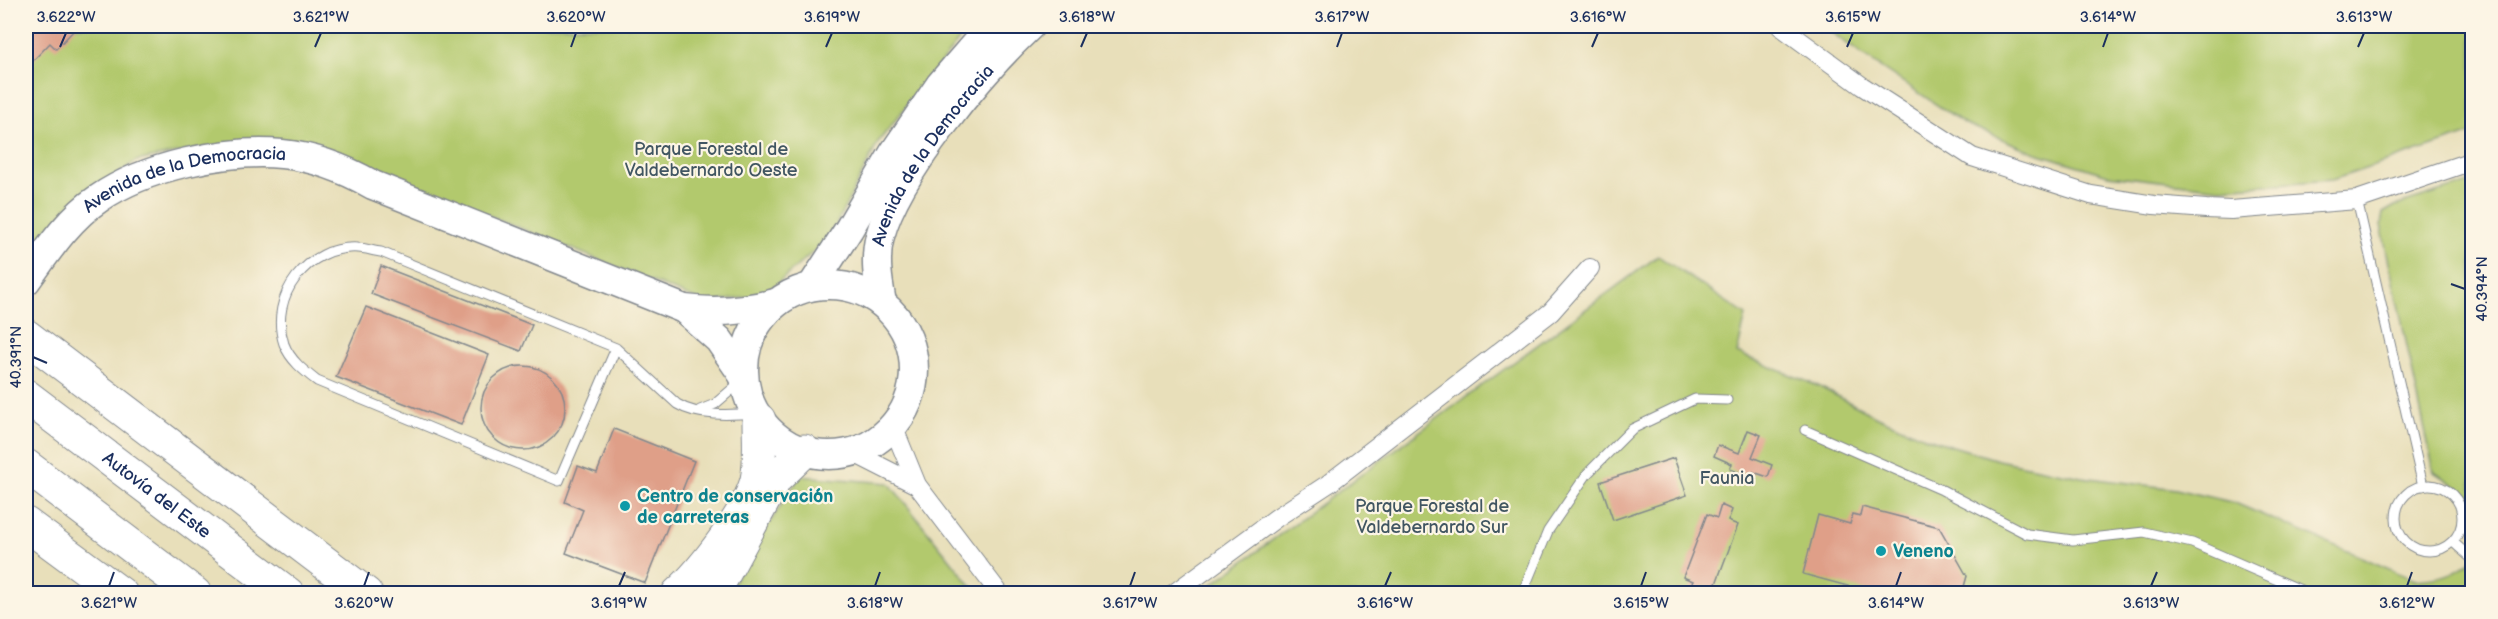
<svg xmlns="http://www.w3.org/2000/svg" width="2498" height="619" font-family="'Balsamiq Sans',sans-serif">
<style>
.green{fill:#b2c96d;stroke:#667c66;stroke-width:1.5}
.building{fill:#df9f88}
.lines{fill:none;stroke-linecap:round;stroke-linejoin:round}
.service-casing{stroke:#82878c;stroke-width:11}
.minor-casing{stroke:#82878c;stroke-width:20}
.primary-casing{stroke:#82878c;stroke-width:31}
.motorway-casing{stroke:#82878c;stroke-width:35}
.service{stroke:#fff;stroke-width:9}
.minor{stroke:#fff;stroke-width:18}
.primary{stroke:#fff;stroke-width:28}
.motorway{stroke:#fff;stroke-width:33}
.ticks{fill:none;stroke:#1b2f5e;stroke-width:2}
.culture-dot{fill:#0f9aa8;stroke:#fcf5e5;stroke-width:2}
.labels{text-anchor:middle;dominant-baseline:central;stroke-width:4.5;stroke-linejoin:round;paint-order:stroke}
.park-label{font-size:18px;fill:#415662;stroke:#fcf5e5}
.street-label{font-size:18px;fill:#1b2f5e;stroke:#fcf5e5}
.culture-label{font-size:18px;font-weight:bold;fill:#0d838f;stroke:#fcf5e5;text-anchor:start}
.neatline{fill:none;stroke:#1b2f5e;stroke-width:2}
.ticks-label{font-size:15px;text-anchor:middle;fill:#1b2f5e}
</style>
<rect width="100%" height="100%" fill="#fcf5e5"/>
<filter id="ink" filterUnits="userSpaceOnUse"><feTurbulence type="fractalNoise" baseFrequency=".0167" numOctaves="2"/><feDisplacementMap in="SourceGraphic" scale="12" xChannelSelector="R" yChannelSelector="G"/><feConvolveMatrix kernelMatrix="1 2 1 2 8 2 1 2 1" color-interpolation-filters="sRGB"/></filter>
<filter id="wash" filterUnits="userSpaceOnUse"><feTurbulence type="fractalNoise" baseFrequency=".008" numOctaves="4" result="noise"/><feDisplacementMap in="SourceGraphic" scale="24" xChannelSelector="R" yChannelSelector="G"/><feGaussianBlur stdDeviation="1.35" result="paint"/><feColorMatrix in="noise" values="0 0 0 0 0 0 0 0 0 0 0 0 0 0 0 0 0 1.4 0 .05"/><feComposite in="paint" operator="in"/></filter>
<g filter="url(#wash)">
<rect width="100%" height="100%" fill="#e8dfba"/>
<g class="green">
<polygon points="26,26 970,26 879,141 829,238 764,295 705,303 343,156 193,150 136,161 62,214 26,264"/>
<polygon points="1823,26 2472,26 2472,133 2332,180 2220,188 2108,175 2033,152 1964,123 1861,54"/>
<polygon points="2472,182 2472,497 2434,472 2381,225 2383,213 2395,206"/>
<path d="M1658 256 1746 315 1737 353 1818 386 1877 417 1927 438 1998 460 2081 477 2176 489 2235 503 2415 580C2439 578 2455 576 2472 559V594H1199Z"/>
<polygon points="800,476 889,483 977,593 728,594 742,565"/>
</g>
<g id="blocks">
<g class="building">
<polygon points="27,26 75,26 77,27 56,49 50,43 26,68"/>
<polygon points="381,266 532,325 521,351 371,294"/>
<polygon points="366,307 489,355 461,425 336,377"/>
<circle cx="523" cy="408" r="42"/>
<polygon points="614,429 694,461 645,583 566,553 583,510 565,502 578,466 597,473"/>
<polygon points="1748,430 1761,435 1752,457 1772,465 1768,477 1753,472 1751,477 1730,469 1732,464 1714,456 1718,445 1739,453"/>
<polygon points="1674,458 1687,495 1613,520 1600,482"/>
<polygon points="1721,505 1732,510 1728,521 1738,525 1714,589 1704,585 1701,594 1677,594 1679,589 1688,593 1693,581 1683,577 1707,514 1717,518"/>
<polygon points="1862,507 1939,527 1967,576 1962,594 1877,594 1803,574 1818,515 1850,524 1853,514 1860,516"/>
</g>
</g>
</g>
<g filter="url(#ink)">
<use href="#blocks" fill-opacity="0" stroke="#82878c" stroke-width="1.5"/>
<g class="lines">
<defs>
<g id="service">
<polyline points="2357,200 2423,486"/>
<path d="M616 348 559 481 317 381C304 371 290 360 284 344 268 296 308 245 358 248 365 248 373 251 381 252L616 348 677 404C698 417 731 415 755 413"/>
<polyline points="700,410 715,404 744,379"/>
<polyline points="1805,430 1942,490 2027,534 2073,540 2144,532 2192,543 2310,594"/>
<circle cx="2429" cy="518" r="33"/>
<polyline points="2453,542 2472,559"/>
<polyline points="1522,594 1548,531 1587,474 1632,429 1695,399 1727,400"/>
<polyline points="2468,594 2472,592"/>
</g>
<g id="minor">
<polyline points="1780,26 1862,86 1972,157 2091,195 2154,205 2206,209 2231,210 2357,200 2472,161"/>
<polyline points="893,426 917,485 1000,594"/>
<polyline points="852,452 917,485"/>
<polyline points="1173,594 1279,516 1328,484 1551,312 1590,268"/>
</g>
<g id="primary">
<path id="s1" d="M26 281C47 252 68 219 98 199 145 166 226 149 282 154 314 157 345 169 373 185L684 309C715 313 744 311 775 303"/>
<circle cx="829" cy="370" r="85"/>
<polyline points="812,286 849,229 893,154 940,85 991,26"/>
<path id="s2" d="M882 303C878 281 874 258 880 236 896 174 983 70 1030 26"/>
<polyline points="684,309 719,340 743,375"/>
</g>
<g id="motorway">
<polyline points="26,336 366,594"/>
<path id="s3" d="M26 396 288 594"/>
<polyline points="26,466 195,594"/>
<polyline points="26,524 121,594"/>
<path d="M678 594C703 571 749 512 757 480 761 461 759 439 759 420"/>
<polyline points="713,594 775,479 804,451"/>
</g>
</defs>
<use href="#service" class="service-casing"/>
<use href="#minor" class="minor-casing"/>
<use href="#primary" class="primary-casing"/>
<use href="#motorway" class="motorway-casing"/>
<use href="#service" class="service"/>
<use href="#minor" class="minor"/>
<use href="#primary" class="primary"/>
<use href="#motorway" class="motorway"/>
</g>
</g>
<path class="ticks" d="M60 47 66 33M315 47 321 33M571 47 576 33M826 47 832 33M1081 47 1087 33M1337 47 1342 33M1592 47 1598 33M1847 47 1853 33M2103 47 2108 33M2358 47 2364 33M2451 284 2465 289M33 357 47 363M109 586 114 572M364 586 369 572M619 586 625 572M875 586 880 572M1130 586 1135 572M1385 586 1391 572M1641 586 1646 572M1896 586 1901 572M2151 586 2157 572M2407 586 2412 572"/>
<g class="culture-dot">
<circle cx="625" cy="506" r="6"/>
<circle cx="1881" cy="551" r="6"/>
</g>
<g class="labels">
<g class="park-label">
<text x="711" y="149">Parque Forestal de<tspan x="711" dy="21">Valdebernardo Oeste</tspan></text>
<text x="1727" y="478">Faunia</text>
<text x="1432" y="506">Parque Forestal de<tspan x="1432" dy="21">Valdebernardo Sur</tspan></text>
</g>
<g class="street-label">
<text stroke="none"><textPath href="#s2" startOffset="164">Avenida de la Democracia</textPath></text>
<text stroke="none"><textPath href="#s1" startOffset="200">Avenida de la Democracia</textPath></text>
<text stroke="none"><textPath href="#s3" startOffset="164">Autovía del Este</textPath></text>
</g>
<g class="culture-label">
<text x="637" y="496">Centro de conservación<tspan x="637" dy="21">de carreteras</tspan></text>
<text x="1893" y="551">Veneno</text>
</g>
</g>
<rect width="2498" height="619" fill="none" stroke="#fcf5e5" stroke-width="66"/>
<rect x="33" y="33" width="2432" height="553" class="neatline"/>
<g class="ticks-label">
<text x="66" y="22">3.622°W</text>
<text x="321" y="22">3.621°W</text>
<text x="576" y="22">3.620°W</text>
<text x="832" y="22">3.619°W</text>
<text x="1087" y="22">3.618°W</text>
<text x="1342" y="22">3.617°W</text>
<text x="1598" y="22">3.616°W</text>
<text x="1853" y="22">3.615°W</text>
<text x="2108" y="22">3.614°W</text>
<text x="2364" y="22">3.613°W</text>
<text transform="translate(2482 289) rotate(-90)" y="5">40.394°N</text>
<text transform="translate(16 357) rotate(-90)" y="5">40.391°N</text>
<text x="109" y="608">3.621°W</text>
<text x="364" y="608">3.620°W</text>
<text x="619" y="608">3.619°W</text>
<text x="875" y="608">3.618°W</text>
<text x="1130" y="608">3.617°W</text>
<text x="1385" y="608">3.616°W</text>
<text x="1641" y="608">3.615°W</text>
<text x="1896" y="608">3.614°W</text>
<text x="2151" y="608">3.613°W</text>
<text x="2407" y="608">3.612°W</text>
</g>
</svg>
